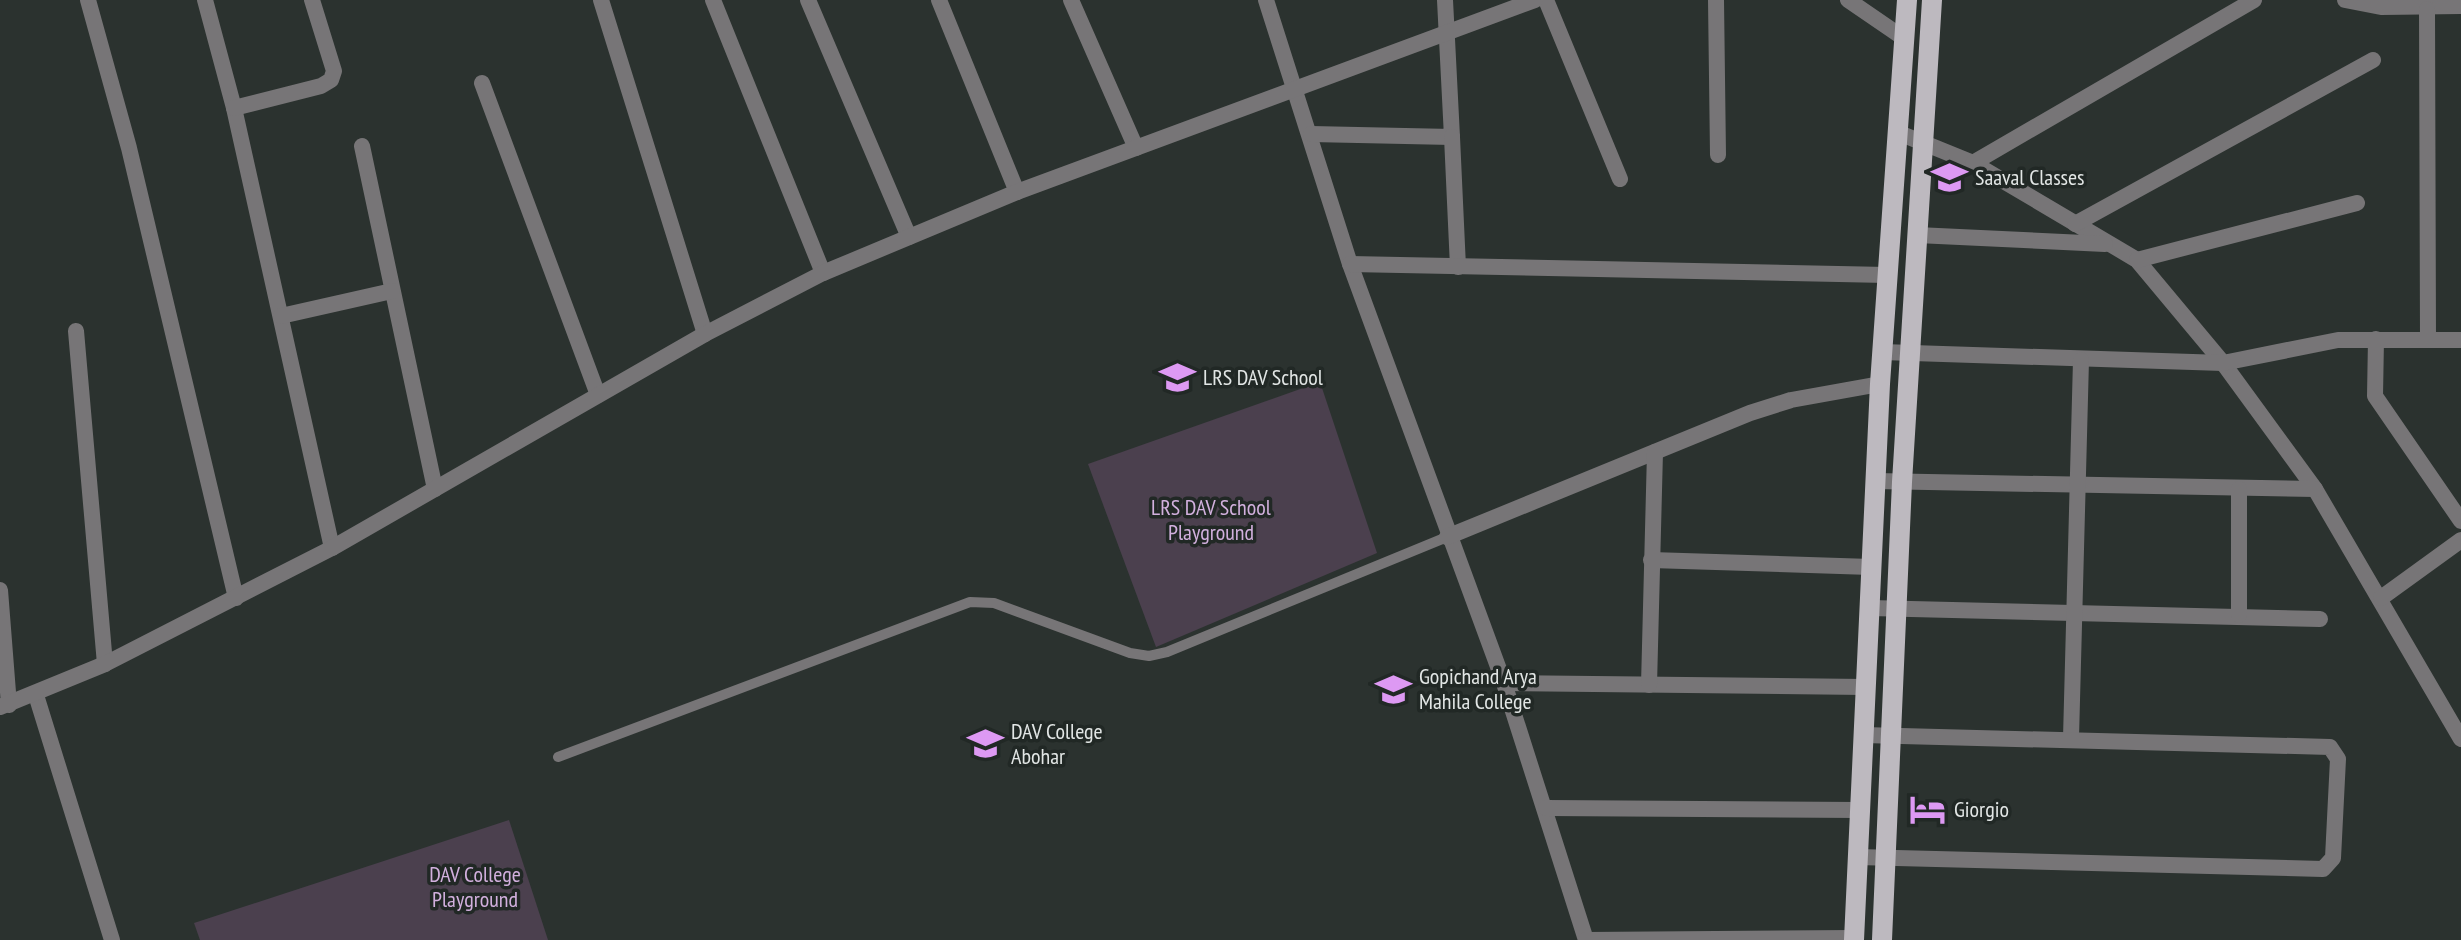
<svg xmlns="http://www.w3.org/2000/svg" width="2461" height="940" font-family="'PT Sans Narrow',sans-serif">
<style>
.green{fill:#4b404e}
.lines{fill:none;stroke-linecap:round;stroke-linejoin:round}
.service{stroke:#777577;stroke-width:10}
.minor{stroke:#777577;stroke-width:16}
.tertiary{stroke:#777577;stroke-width:16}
.primary{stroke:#bdb9bf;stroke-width:20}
.labels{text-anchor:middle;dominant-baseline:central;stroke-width:7;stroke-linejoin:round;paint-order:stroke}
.poi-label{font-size:22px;fill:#e2e6e5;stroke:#212825;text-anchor:start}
.park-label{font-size:22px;fill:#d2b0de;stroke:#212825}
</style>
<rect width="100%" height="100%" fill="#2b322f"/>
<g class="green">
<polygon points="1320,382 1377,553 1156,647 1088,464"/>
<polygon points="509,820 548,940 200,940 194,923"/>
</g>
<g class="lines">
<polyline class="service" points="558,757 970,602 994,603 1130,653 1149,656 1167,652 1447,537"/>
<g class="minor">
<polyline points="88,0 129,148 236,598"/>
<polyline points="205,0 234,108 332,548"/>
<polyline points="601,0 705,334"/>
<polyline points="713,0 823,273"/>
<polyline points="808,0 909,237"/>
<polyline points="939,0 1017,192"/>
<polyline points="1071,0 1136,148"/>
<polyline points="1266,0 1350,264 1504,683 1586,940"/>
<polyline points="1546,0 1620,179"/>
<polyline points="1716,0 1718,155"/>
<polyline points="2345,0 2381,7 2461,6"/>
<polyline points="2427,9 2428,338"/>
<polyline points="482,83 598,395"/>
<polyline points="234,108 321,86 331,80 334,71 312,0"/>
<polyline points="1899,133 1973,163 2137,260 2223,363 2315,489 2461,739"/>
<polyline points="1311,134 1452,137 1445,0"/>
<polyline points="1452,137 1458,267"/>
<polyline points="362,146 435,489"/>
<polyline points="1973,163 2254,0"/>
<polyline points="2075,224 2373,60"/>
<polyline points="1917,235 2105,244"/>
<polyline points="2137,260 2357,203"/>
<polyline points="1350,264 1887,275"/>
<polyline points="281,316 392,291"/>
<polyline points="76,331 105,664"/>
<polyline points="2376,339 2375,396 2461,521"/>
<polyline points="1882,352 2223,363 2338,340 2461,340"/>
<polyline points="1875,481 2315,489"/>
<polyline points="1447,537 1750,413 1791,400 1880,384"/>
<polyline points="1651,560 1871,567"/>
<polyline points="0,590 9,705"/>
<polyline points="2381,598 2461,540"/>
<polyline points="1870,608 2320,619"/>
<polyline points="2239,615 2239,489"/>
<polyline points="1504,683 1865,687"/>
<polyline points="1649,685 1655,452"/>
<polyline points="36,695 112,940"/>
<polyline points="2071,738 2081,360"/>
<polyline points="1546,808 1859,810"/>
<polyline points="1857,857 2323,869 2333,858 2338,759 2330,747 1863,735"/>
<polyline points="1586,940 1854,938"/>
</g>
<g class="tertiary">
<polyline points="1848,0 1905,39"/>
<polyline points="0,707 105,664 332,548 705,334 823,273 1017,192 1535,0"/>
</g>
<g class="primary">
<polyline points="1854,940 1880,384 1907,0"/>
<polyline points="1882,940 1902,482 1932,0"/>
</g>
</g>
<defs>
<symbol id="school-bare" viewBox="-9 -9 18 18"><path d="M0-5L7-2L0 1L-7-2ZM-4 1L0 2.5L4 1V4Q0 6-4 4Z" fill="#dd99f3" stroke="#212825" stroke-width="2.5" paint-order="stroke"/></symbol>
<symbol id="university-bare" viewBox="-9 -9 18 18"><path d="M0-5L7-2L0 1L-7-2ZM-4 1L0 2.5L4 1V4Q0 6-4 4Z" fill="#dd99f3" stroke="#212825" stroke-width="2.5" paint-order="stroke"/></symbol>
<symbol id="hotel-bare" viewBox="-9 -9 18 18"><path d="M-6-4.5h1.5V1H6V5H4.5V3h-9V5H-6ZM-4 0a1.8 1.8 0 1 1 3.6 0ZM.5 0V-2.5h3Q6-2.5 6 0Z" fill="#dd99f3" stroke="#212825" stroke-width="2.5" paint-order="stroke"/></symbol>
</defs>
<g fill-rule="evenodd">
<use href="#school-bare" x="1924" y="152" width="51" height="51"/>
<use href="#school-bare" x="1152" y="352" width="51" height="51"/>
<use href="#university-bare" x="1368" y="664" width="51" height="51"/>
<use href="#university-bare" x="960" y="718" width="51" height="51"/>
<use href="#hotel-bare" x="1902" y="784" width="51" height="51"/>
</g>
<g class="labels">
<g class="poi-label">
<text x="1975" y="177">Saaval Classes</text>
<text x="1203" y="377">LRS DAV School</text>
<text x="1419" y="676">Gopichand Arya<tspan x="1419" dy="25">Mahila College</tspan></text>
<text x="1011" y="731">DAV College<tspan x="1011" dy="25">Abohar</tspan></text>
<text x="1954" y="809">Giorgio</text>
</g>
<g class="park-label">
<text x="1211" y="507">LRS DAV School<tspan x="1211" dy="25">Playground</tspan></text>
<text x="475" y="874">DAV College<tspan x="475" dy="25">Playground</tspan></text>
</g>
</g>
</svg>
